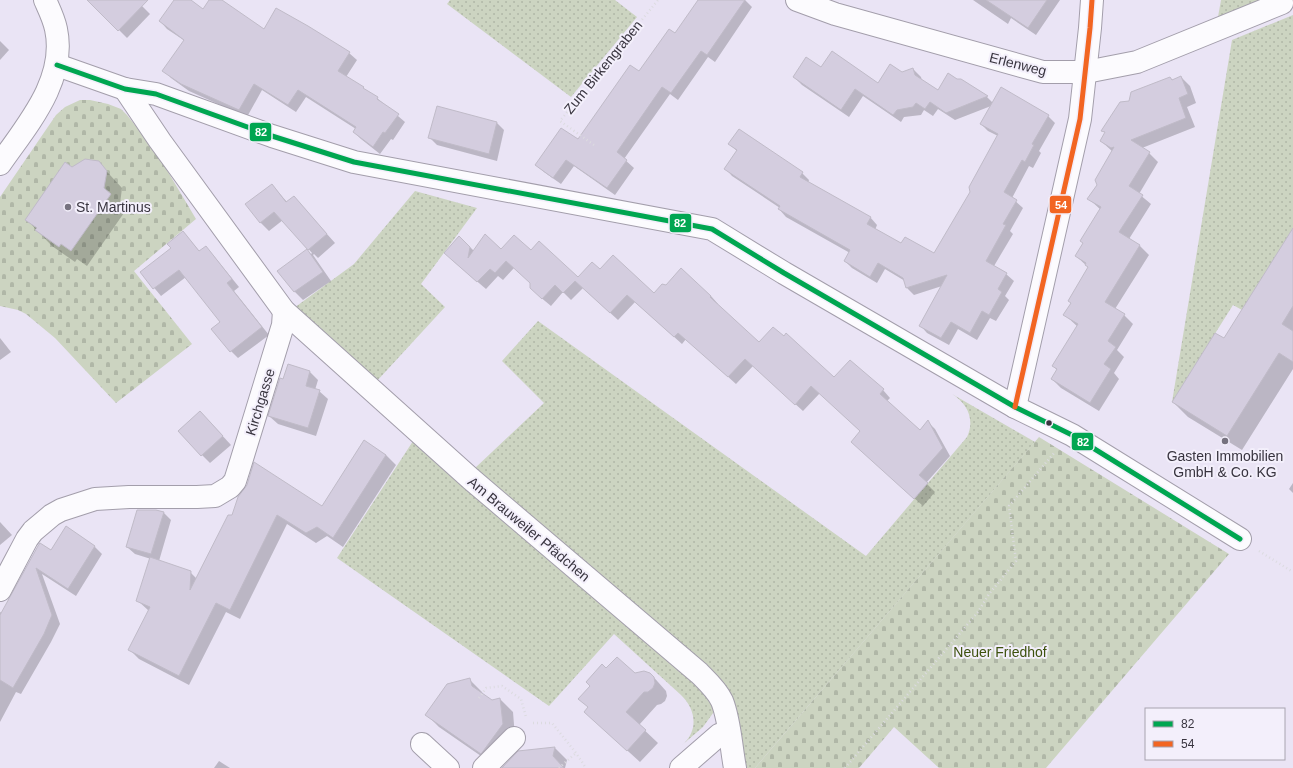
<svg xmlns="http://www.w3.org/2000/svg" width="1293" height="768" font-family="Arial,sans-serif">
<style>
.grass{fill:url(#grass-dots)}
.cemetery{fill:url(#cemetery-stones)}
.shadow{fill:#0003}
.building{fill:#d4cddf;stroke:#c0bbc8}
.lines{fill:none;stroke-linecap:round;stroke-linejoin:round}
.minor-casing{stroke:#a39eab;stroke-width:24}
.path{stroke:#dcdbe0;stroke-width:2.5;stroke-dasharray:1 3;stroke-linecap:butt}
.minor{stroke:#fcfbfe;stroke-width:22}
.bus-1-casing{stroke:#f3effb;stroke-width:8}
.bus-2-casing{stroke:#f3effb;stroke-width:8}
.bus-1{stroke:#00a651;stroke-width:5}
.bus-2{stroke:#f26522;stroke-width:5}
.poi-dot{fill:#76727f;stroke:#f3effb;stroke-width:1.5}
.bus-dot{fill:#38343f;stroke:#f3effb;stroke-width:1.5}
.labels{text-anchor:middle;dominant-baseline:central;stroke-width:4;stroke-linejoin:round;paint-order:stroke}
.street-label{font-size:14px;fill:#38343f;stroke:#f3effb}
.poi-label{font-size:14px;fill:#38343f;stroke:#f3effb;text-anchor:start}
.park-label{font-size:14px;fill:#3d510d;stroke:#f3effb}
.line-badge{stroke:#f3effb;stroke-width:1.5}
.badge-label{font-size:11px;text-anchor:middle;font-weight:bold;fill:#fff}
</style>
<defs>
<pattern id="grass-dots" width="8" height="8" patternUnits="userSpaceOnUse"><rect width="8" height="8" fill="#ccd4c1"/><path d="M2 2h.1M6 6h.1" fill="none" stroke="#b0b7a7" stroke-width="1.8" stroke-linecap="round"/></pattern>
<pattern id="cemetery-stones" width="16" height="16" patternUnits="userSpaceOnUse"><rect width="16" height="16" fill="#ccd4c1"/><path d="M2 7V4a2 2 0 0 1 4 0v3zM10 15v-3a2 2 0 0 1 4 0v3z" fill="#b0b7a7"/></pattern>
</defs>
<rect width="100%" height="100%" fill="#eae4f5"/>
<g class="grass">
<polygon points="450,0 615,0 637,17 571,97 447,4"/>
<polygon points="1221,0 1261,0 1218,17"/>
<polygon points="1293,15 1293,239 1242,310 1233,305 1172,402 1232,40"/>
<polygon points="415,191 477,208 421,284 445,307 376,382 294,308 354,264"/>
<path d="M538 321 866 556 967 437C975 420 968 404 952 394L1035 442 755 768H743L732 705 474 469 544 403 502 361Z"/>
<path d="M415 438 697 679 716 709 703 727 682 745C699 731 696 709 681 695L614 634 549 706 337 558Z"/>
</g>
<g class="cemetery">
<polygon points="80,100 90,100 108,104 121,109 127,115 155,150 196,219 134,271 192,344 116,403 55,338 26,314 18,310 0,306 0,197 56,115 65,107"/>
<polygon points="1039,437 1229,554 1046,768 939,768 894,727 859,768 755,768"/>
</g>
<g class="shadow">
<polygon points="89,0 136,0 150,14 127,38"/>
<polygon points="180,0 189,0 203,11 211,0 220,0 265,31 349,53 357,60 346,77 377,98 405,122 393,140 391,139 380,154 361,139 354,132 356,129 306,97 296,112 262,90 247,117 189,91 171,78 164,70 185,41 167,29 160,21"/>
<polygon points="699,0 745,0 752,7 715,62 708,57 678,100 670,94 624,159 634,168 615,195 574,166 561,184 544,172 536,165 578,141 675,34"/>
<polygon points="973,0 1060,0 1036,35 1011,18 1008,24"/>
<polygon points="0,41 9,50 0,60"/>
<polygon points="821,68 878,84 902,73 913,69 921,77 922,81 938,91 957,80 961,80 987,97 993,103 1048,116 1055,123 1039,151 1041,153 1033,168 1029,166 1012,198 1023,208 1010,231 1013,234 994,266 1006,274 1014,281 1005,296 1009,300 996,321 990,318 977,340 958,329 949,345 927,333 920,325 942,286 914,295 907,288 905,281 885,269 877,283 852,268 845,261 850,253 786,217 779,209 780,208 732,176 725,168 737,151 729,144 802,173 809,180 808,183 870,217 877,225 875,230 902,244 935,255 971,193 998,136 988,131 981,124 991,106 955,120 938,109 933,116 924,110 921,115 904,117 901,122 863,96 849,117 802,85 794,77"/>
<polygon points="1181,77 1190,86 1196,103 1187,107 1195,127 1142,148 1149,153 1158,162 1139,194 1151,204 1129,239 1140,246 1149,255 1115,309 1124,315 1133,324 1117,350 1124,357 1114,373 1119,379 1099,411 1061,388 1052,379 1057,370 1053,366 1078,327 1065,315 1089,268 1076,256 1101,210 1089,199 1098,185 1113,152 1101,141 1106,133 1103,130 1130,102 1170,78 1173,80"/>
<polygon points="497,123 504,130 497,161 437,145 429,137"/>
<polygon points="98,162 122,188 120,204 126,210 87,266 77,259 75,262 52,246 26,219 72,168"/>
<polygon points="272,185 287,202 302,206 335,243 318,258 314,254 313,255 331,281 303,300 295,292 279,271 307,250 311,254 312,253 283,220 269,231 260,222"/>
<polygon points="190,240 200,252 206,247 213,255 239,287 234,291 269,335 238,358 231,351 222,322 186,277 161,296 141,272"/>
<polygon points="1293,240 1293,369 1242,450 1188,417 1173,402 1224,340"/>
<polygon points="470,247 474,251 531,252 578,278 600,270 654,294 711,296 718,304 717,305 760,344 834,378 883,390 890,398 887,401 920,431 928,422 935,429 950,456 926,483 935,492 923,506 860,449 861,432 820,393 803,411 753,366 736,384 686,339 682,344 635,302 618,320 583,288 571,300 563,292 551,306 539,296 531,283 514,268 503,280 498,276 486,289 453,261"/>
<polygon points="0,338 11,352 0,360"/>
<polygon points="309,371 318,380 315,390 319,391 328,399 316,436 278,424 269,416"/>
<polygon points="208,420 231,445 210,463 202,455"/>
<polygon points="365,442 386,455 396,465 343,547 327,536 316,543 287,524 240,619 226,612 189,685 139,659 129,649 149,611 137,600 151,559 135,554 127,547 156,510 164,513 171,520 159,561 190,572 197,579 228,516 322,508"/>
<polygon points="1293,483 1293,493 1289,489"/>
<polygon points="0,522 12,535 0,545"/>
<polygon points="66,528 95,547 102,554 76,596 42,574 60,624 51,642 21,694 16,692 0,722 0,612 2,613 40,544 51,551"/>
<polygon points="606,669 635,674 650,673 666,691 667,696 665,701 661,704 657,705 639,725 658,743 640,762 598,724 589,708 580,699"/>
<polygon points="470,680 482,692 483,695 492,701 500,699 513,712 515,737 494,765 439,727 426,714"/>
<polygon points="555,748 567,760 565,768 507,768"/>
<polygon points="219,761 230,768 214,768"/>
</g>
<g class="building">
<polygon points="87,0 148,0 118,31"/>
<polygon points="174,0 191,0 203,9 209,0 222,0 264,29 276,8 308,26 350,52 338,71 364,87 363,88 378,97 377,99 399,114 385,133 383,132 373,147 353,132 356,127 298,90 288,105 254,84 239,110 181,84 162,71 184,40 159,21"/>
<polygon points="698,0 745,0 707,55 701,51 671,93 662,87 617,152 627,160 607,188 566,160 553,178 535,165 561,128 578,139 630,65 639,71 669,29 675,33"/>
<polygon points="986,0 1047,0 1028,28"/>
<polygon points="832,51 878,83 890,64 902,72 913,68 915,75 938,90 948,73 957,79 961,79 988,96 946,113 930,102 925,109 916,103 913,107 897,110 893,115 855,89 841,110 793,77 806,57 821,67"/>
<polygon points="1181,76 1188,94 1179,98 1186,118 1131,140 1150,152 1129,186 1143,195 1119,232 1140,245 1105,302 1125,314 1108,341 1116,347 1104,364 1111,369 1090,403 1051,379 1057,369 1052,366 1078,324 1063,315 1071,303 1068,301 1088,267 1085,265 1086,263 1075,256 1083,243 1080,241 1101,207 1087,199 1097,185 1095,180 1114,147 1111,148 1100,141 1105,132 1101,131 1120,102 1129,101 1131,92 1170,77 1172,80"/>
<polygon points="1001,87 1049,115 1032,144 1034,145 1025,162 1022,160 1004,192 1017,200 1003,224 1006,225 986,261 1007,273 998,289 1002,292 989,315 982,311 970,333 951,322 941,338 919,326 947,275 906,288 903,278 878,263 870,277 844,261 850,250 778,209 780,206 724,169 737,150 728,144 739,129 803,172 800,177 871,217 867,224 901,243 905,237 934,253 970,192 969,187 998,134 980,124"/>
<polygon points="437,106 497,122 489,154 428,138"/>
<polygon points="85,159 99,161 107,171 104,188 111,194 71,251 61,244 59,247 35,230 37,228 25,220 65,162 72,167"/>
<polygon points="272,184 286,202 294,196 327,234 308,250 274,212 260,223 245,204"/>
<polygon points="1293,228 1293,306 1282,324 1293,331 1293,362 1279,353 1227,436 1172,402 1215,333 1224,338"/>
<polygon points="183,231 199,251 206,246 232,279 227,283 262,327 230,352 211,329 220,322 179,270 153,289 140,272 171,248 167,244"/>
<polygon points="485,234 501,249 514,235 531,250 539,241 578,277 592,262 600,269 613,255 654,293 662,284 666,285 681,268 711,296 710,297 759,342 773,327 784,336 786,333 834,377 850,360 884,389 880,394 920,430 928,420 943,448 919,475 928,483 914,499 851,442 860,431 811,386 795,405 745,359 728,377 678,333 674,337 627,295 610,313 575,281 563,293 555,285 542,299 530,288 530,283 506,261 495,273 490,269 477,282 444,253 459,236 470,247 468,258"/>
<polygon points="307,249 323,272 294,292 277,271"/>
<polygon points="288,364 310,371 306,386 320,390 308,428 268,416 280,378 283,379"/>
<polygon points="200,411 223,436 201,456 178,431"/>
<polygon points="364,440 386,455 333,538 317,527 306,533 277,515 230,610 216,603 179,676 128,650 150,607 136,601 150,557 191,571 190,590 228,515 232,515 238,497 247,485 254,462 322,506"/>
<polygon points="137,510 156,510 164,512 151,554 126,547"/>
<polygon points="66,526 95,546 68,589 36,568 52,615 44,634 13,688 0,680 0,615 38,546 40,543 51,550"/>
<polygon points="617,657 635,673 644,671 650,673 654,677 655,683 653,688 648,692 644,692 626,712 646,730 627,751 584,712 588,707 578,699 590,686 586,682 602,664 606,668"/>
<polygon points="470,678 472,686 492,700 500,698 503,724 481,754 425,715 447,684"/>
<polygon points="555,747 553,756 564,768 502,768 518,751"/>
</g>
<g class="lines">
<defs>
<g id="minor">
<polyline points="797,0 835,14 1043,72 1086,72 1137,62 1282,3"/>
<polyline points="57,65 125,89 156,94 272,136 354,162 712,229 784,273 1015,407 1072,435 1240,539"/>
<path d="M125 89 160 141 284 311 471 479 699 673C707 681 717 690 722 701 730 721 731 747 735 768"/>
<path d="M0 164C27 125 67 80 56 29 54 19 49 9 45 0"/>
<polyline points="1015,407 1080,119 1090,28 1092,0"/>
<polyline points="0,590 27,539 33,531 52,515 61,510 95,499 129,497 197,497 215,496 230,487 235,481 241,462 283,325 284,311"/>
<polyline points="422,744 448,768"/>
<polyline points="484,768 514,738"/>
<polyline points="681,768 719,735 729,731"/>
</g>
</defs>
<use href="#minor" class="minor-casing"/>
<g class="path">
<polyline points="594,145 560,121 658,0"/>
<polyline points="1259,551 1293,572"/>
<polyline points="479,698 486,688 502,686 521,699 526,717"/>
<polyline points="533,723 552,723 576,753 586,768"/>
<polyline points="559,768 576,753"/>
<polyline points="845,768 978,612 989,594 1016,561 1009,506 1055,452"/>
</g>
<use href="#minor" class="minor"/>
<defs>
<polyline id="bus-1" points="57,65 125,89 156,94 272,136 354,162 712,229 784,273 1015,407 1072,435 1240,539"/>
<polyline id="bus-2" points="1015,407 1080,119 1090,28 1092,0"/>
</defs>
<use href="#bus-1" class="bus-1-casing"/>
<use href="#bus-2" class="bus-2-casing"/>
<use href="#bus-1" class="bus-1"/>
<use href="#bus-2" class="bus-2"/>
</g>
<g class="poi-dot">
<circle cx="68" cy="207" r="4"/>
<circle cx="1225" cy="441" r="4"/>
</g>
<circle class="bus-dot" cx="1049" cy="423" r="3.5"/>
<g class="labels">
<g class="street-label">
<text transform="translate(1018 64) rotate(14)">Erlenweg</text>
<text transform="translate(603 67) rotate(-51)">Zum Birkengraben</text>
<text transform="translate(260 402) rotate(-73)">Kirchgasse</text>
<text transform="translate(529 529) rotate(40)">Am Brauweiler Pfädchen</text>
</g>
<g class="poi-label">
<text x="76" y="207">St. Martinus</text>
<text x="1225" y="456" text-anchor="middle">Gasten Immobilien<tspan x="1225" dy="16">GmbH &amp; Co. KG</tspan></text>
</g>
<g class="park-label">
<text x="1000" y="652">Neuer Friedhof</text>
</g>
</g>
<g class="line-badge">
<rect x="249" y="122" width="23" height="20" rx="4" fill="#00a651"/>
<rect x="1049" y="195" width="23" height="19" rx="4" fill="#f26522"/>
<rect x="669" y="213" width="23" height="20" rx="4" fill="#00a651"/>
<rect x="1071" y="432" width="23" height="19" rx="4" fill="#00a651"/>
</g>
<g class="badge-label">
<text x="261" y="136">82</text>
<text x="1061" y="209">54</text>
<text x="680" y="227">82</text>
<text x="1083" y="446">82</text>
</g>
<rect x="1145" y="708" width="140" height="52" fill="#f3effb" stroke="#a8a4b0"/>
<rect x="1153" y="721" width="20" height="6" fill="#00a651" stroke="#a8a4b0"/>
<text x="1181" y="728" font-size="12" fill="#38343f">82</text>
<rect x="1153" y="741" width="20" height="6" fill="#f26522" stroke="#a8a4b0"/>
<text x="1181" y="748" font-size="12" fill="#38343f">54</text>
</svg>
